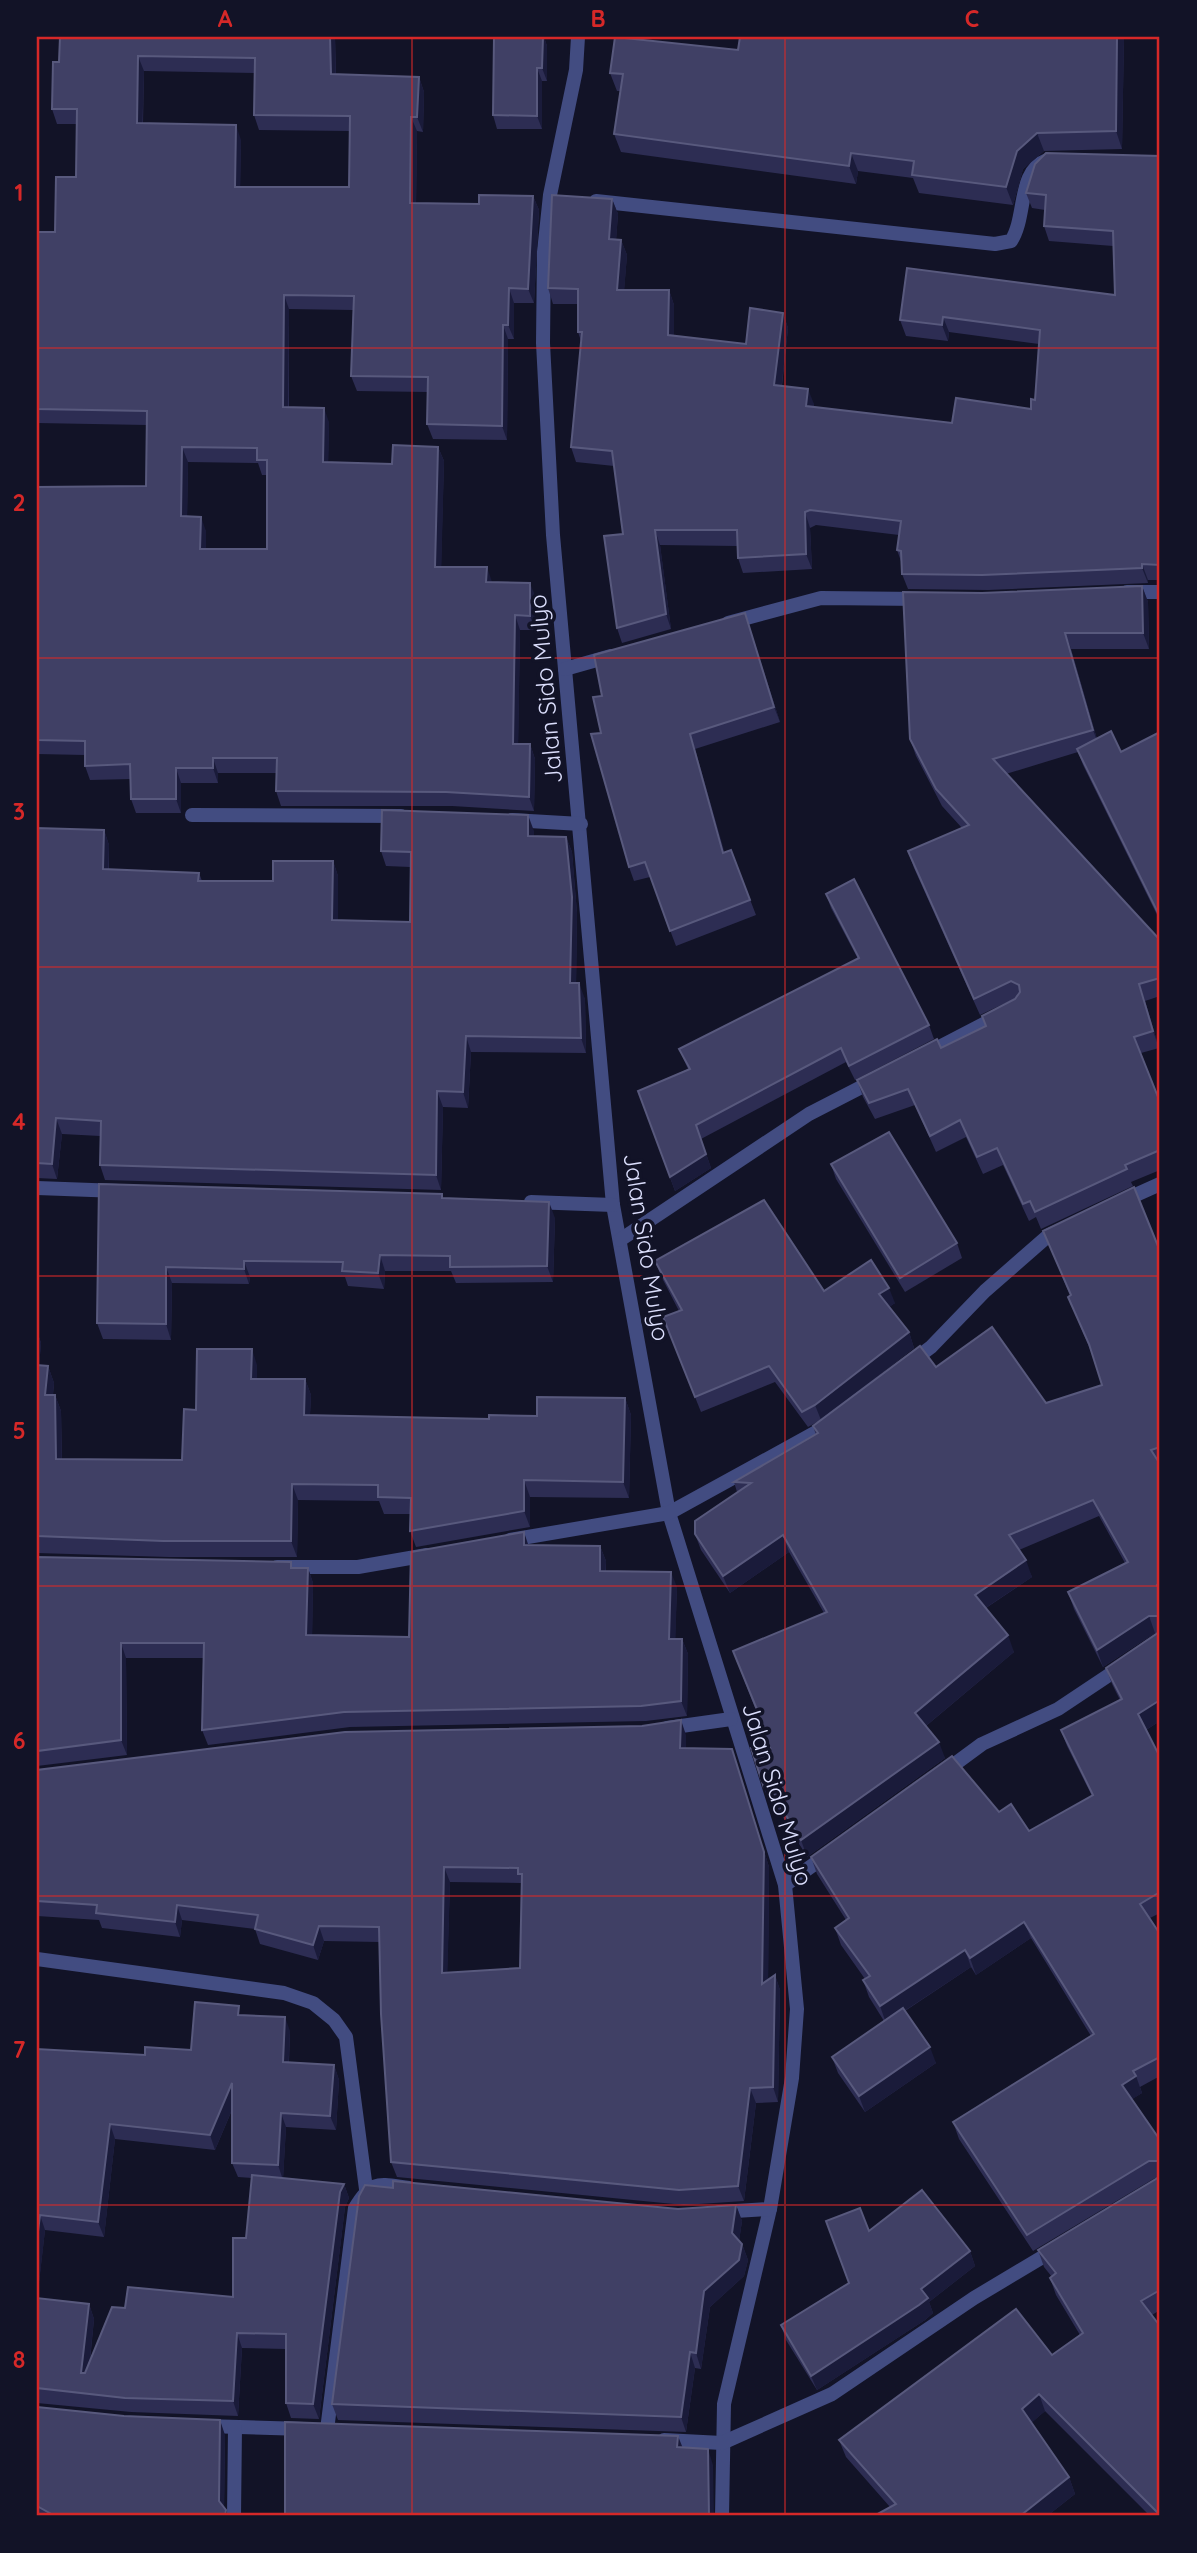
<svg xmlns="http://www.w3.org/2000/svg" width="1197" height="2553" font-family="Quicksand,sans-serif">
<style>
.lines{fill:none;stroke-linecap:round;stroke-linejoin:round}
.street{stroke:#424c81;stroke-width:14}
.wall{fill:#2d2d53;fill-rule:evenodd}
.shaded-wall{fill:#1a1b3a}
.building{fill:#404065;stroke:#58597d;stroke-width:2;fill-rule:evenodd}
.grid{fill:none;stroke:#d62828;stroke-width:2;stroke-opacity:0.55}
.labels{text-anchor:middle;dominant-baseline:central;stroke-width:7;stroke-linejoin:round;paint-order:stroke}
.street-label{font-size:24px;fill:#dbdefc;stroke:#121327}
.neatline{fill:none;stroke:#d62828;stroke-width:2.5}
.grid-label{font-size:23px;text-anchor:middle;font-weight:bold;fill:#d62828}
</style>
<rect width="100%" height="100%" fill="#121327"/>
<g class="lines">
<g class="street">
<polyline points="578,37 576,70 550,195 544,252 543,343 553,535 613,1205 669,1513 785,1885 797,2009 792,2078 770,2209 724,2404 722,2516"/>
<path d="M596 201 995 244 1011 241C1027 217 1017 171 1047 160"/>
<polyline points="1127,592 1160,592"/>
<polyline points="728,623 821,598 921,599"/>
<polyline points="565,669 611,656"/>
<polyline points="192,815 401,816"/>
<polyline points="512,820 581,824"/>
<polyline points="926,1054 1001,1015"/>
<polyline points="37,1188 119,1191"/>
<polyline points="531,1202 613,1205"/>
<polyline points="1120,1202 1160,1184"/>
<polyline points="620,1240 809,1114 877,1079"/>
<polyline points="911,1362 931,1347 985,1291 1049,1235 1060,1230"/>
<polyline points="510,1540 669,1513 831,1424"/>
<polyline points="277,1567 358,1567 427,1555"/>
<polyline points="667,1728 731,1719"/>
<polyline points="944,1772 982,1744 1058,1709 1124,1665"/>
<polyline points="785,1885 827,1855"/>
<polyline points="37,1959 284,1993 313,2003 334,2020 346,2037 366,2189"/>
<polyline points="719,2212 770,2209"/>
<polyline points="206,2426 304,2429"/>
<path d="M327 2430 355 2208C372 2179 379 2184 409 2188"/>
<polyline points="664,2440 722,2443 832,2394 974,2298 1056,2249"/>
<polyline points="234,2516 235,2427"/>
</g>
</g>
<g class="wall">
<path d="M60 37H335L336 74 419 77 424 92 423 132 417 131 416 203 479 204 533 196 539 210 534 303H514V339H508L507 440 433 439 427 424 428 392 357 391 351 376 353 310 289 309V407L329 422 328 462 392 464 438 447 444 461 441 567 492 583 536 598 535 630H520L518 744H530L535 759 534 811 452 806H281L276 791 277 773H218V783H181V813H136L131 799V779L90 780 85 766V755L37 754V487L146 486 147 425 37 423V232H55L76 177V124H57L52 109 59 62ZM144 71 255 73 254 115 259 130 350 131 349 187H240L241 140 143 123ZM188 462 258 463 262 475H267V549H206V531L187 516Z"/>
<polygon points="494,37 544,37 547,46 547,81 542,81 542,129 497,129 493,115"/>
<polygon points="740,37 1129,37 1124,37 1122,149 1044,151 1023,169 1013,205 919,193 913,178 858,171 856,184 621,152 614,134 621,91 617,91 610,73 738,50"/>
<polygon points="1160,156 1160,580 1148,580 1148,583 988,590 908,589 902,574 902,564 897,550 899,535 816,525 810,528 812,569 743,573 738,558 737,546 660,545 671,629 622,643 617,628 623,534 614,466 576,462 571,447 581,341 578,332 578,304 553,304 548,288 612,199 618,214 616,240 621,240 627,255 624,290 669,290 674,305 674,336 746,344 783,313 788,328 782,386 814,404 814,407 952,423 1031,409 1035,400 1039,344 949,332 948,341 906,336 900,320 1115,295 1113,246 1049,241 1044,226 1045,210 1032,208 1026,193"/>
<polygon points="1142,586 1148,602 1149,649 1071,649 1097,739 1121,752 1160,732 1160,921 1083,765 1078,752 1006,774 1160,940 1160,996 1145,1001 1159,1048 1141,1053 1160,1102 1160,1170 1131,1182 1133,1186 1041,1229 1036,1217 1029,1221 1003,1165 983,1174 966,1137 936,1152 915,1105 875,1119 863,1097 857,1080 941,1048 986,1026 982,1016 1016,998 980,1015 914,868 908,851 962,828 942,806 916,756 910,739 982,593"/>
<polygon points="745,613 780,722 695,749 724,852 731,850 756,915 676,946 650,877 634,881 629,867 601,733 602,696"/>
<polygon points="37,828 104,830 109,845 109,870 199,873 202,881 273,881 333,861 338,876 338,920 410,922 410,867 386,866 381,851 534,831 534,836 566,837 572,852 577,913 576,983 585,999 586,1053 471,1052 468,1108 443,1107 441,1190 105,1180 100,1165 100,1136 62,1134 57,1179 37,1178"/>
<polygon points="826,894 929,1025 934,1039 855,1080 846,1062 701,1139 711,1168 675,1191 638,1091 688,1069 679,1049 858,959 831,908"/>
<polygon points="831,1164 957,1243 962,1258 905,1292 836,1179"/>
<polygon points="99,1184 443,1198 555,1218 553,1282 456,1283 451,1271 385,1271 384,1289 348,1286 345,1277 250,1277 249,1284 172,1283 171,1340 103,1339 97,1323"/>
<polygon points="1043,1231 1160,1251 1160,1721 1146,1730 1160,1757 1160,1913 1150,1918 1160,1934 1160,2076 1140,2087 1142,2093 1132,2099 1160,2140 1160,2310 1152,2315 1160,2326 1160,2516 1150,2516 1045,2411 1031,2423 1069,2477 1075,2494 1047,2516 874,2516 890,2507 846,2457 839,2440 1052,2355 1080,2335 1056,2295 1050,2278 1052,2277 1044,2267 1038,2250 1159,2178 1155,2178 1033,2251 959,2139 953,2122 1091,2036 1031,1938 976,1975 971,1967 905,2011 936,2063 865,2112 838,2073 832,2057 884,2021 869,1997 863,1980 865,1979 841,1945 835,1928 846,1920 817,1874 811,1857 999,1812 1029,1831 1092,1796 1067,1746 1061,1730 1120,1700 1112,1684 1106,1668 1159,1633 1155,1633 1103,1667 1074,1609 1068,1592 1125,1563 1099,1516 1019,1550 1032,1577 986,1608 1014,1652 926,1726 945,1758 807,1857 770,1796 770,1805 764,1788 768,1748 760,1731 754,1715 757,1713 733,1651 824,1613 789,1552 730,1593 701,1550 695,1534 737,1492 734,1482 816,1435 813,1426 936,1367 1046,1403 1102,1385 1092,1354 1068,1297 1070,1295"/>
<polygon points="655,1261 895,1303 889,1307 909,1332 914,1348 821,1420 808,1427 775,1382 701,1412 663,1317 679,1311 661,1276"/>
<polygon points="37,1331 41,1343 39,1366 48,1366 54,1383 53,1395 55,1395 61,1411 62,1459 182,1460 196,1410 257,1365 257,1379 305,1379 311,1395 310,1415 489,1419 537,1416 625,1398 631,1415 629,1498 530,1497 530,1527 416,1547 410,1531 411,1514 384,1514 379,1501 298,1500 297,1557 169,1557 37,1553"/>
<polygon points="529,1545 600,1546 606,1561 606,1571 677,1587 675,1639 682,1639 688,1654 687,1716 646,1721 350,1727 208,1745 202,1730 204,1658 126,1658 127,1755 37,1766 37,1557 308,1568 313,1583 312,1635 409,1637"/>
<path d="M686 1735V1748L737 1764 769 1867 768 1980 775 1975 780 1990 778 2102 756 2103 744 2201 684 2205 397 2177 391 2162 379 1942 324 1941 318 1960 260 1944 255 1929 182 1920 180 1937 102 1928 99 1920 37 1916V1770ZM450 1882 521 1883 520 1968 447 1973Z"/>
<path d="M243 2015 290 2031 289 2062 334 2065 339 2080 336 2130 286 2127 283 2178 344 2184 349 2198 345 2207 319 2419 291 2418 286 2403V2349L242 2348 238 2416 131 2412 37 2403V2049L145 2055 191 2050ZM232 2110V2163L238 2177 252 2178 246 2238 233 2297 125 2308 90 2361 94 2319 89 2304 37 2299 45 2230 104 2237 115 2139 215 2150Z"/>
<polygon points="393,2188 678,2209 736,2205 742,2221 739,2241 742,2244 748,2260 744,2276 710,2307 701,2369 695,2368 686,2432 338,2420 332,2404"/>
<polygon points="869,2231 970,2251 975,2266 929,2302 933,2313 925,2320 817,2390 786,2340 781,2325 849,2283"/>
<polygon points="37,2407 225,2435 224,2508 228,2516 37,2516"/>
</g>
<g class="shaded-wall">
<polygon points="330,37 335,37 336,89 331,74"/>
<polygon points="543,37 544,37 547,46 547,81 542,68"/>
<polygon points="1117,37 1124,37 1122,149 1116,131"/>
<polygon points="138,56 144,71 142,137 137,123"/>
<polygon points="537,68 542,81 542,129 537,116"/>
<polygon points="419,77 424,92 423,132 417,117"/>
<polygon points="411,117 417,131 416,218 410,203"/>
<polygon points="236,125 241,140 240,202 235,187"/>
<polygon points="1037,133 1044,151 1023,169 1013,205 1006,187 1017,151"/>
<polygon points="851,153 858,171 856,184 849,166"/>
<polygon points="533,196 539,210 534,303 528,289"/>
<polygon points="612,199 618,214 615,255 609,239"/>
<polygon points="621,240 627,255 623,305 617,290"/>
<polygon points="509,288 514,303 514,339 508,325"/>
<polygon points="669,290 674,305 674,350 668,335"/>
<polygon points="284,295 289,309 288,422 283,407"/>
<polygon points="783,313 788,328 780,400 774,385"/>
<polygon points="943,317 949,332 948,341 942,325"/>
<polygon points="503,325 508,339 507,440 502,426"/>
<polygon points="808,389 814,404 812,421 806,406"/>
<polygon points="324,408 329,422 328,477 323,462"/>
<polygon points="182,447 188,462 187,531 181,516"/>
<polygon points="438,447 444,461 441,582 435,567"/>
<polygon points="805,512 810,528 812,569 806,554"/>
<polygon points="201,517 206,531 206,563 200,549"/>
<polygon points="655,530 660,545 671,629 666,614"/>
<polygon points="1142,564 1148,580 1148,583 1142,568"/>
<polygon points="487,567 492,582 492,597 486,582"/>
<polygon points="530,583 536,598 535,630 530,616"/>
<polygon points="1142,586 1148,602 1149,649 1143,633"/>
<polygon points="745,613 750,628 780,722 774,707"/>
<polygon points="515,615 520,630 518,759 513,744"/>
<polygon points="1065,633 1071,649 1099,746 1093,730"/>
<polygon points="690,734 695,749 729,867 723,853"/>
<polygon points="530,744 535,759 534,811 529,797"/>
<polygon points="213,758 218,773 218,783 213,768"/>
<polygon points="176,768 181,783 181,813 176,799"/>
<polygon points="528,815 534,831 534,852 528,836"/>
<polygon points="104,830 109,845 108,885 103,869"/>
<polygon points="566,837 572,852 577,913 576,998 570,983"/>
<polygon points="333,861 338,876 338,935 332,920"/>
<polygon points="579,983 585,999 586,1053 581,1038"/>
<polygon points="1139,984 1145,1001 1159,1048 1153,1031"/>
<polygon points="466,1036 471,1052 468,1108 463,1092"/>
<polygon points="437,1091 443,1107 441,1190 436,1175"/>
<polygon points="56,1118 62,1134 57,1179 52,1164"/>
<polygon points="696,1125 711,1168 675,1191 670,1177"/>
<polygon points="549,1202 555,1218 553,1282 547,1266"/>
<polygon points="380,1255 385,1271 384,1289 378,1273"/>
<polygon points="244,1261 250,1277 249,1284 244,1269"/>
<polygon points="166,1267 172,1283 171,1340 166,1324"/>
<polygon points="889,1288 895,1303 885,1310 879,1294"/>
<polygon points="37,1331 41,1343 38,1381 37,1379"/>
<polygon points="909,1332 914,1348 821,1420 815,1405"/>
<polygon points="252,1349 257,1365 257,1395 251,1379"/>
<polygon points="48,1366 54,1383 51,1411 45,1395"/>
<polygon points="305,1379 311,1395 309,1432 304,1415"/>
<polygon points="55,1395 61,1411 62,1475 56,1459"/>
<polygon points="625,1398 631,1415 629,1498 623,1482"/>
<polygon points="524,1480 530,1497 530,1527 524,1511"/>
<polygon points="292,1484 298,1500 297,1557 291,1541"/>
<polygon points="524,1532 529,1547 524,1545"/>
<polygon points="783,1535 789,1552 730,1593 723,1576"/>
<polygon points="600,1546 606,1561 605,1586 600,1571"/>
<polygon points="1026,1560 1032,1577 981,1611 975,1595"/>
<polygon points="308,1568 313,1583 312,1650 306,1635"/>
<polygon points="671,1572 677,1587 675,1654 669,1639"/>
<polygon points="1149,1616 1155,1633 1103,1667 1097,1650"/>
<polygon points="1008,1635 1014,1652 921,1730 915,1713"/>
<polygon points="682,1639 688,1654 687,1716 681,1701"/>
<polygon points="121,1643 126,1658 127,1755 121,1740"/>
<polygon points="1160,1700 1160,1721 1144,1731 1138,1714"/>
<polygon points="681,1720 686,1735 686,1763 680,1748"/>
<polygon points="939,1742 945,1758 807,1857 801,1840"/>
<polygon points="732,1749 769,1867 768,1999 762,1984"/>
<polygon points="764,1779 770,1796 770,1805 764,1788"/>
<polygon points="444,1867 450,1882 447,1988 442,1973"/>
<polygon points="177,1905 182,1920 180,1937 175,1922"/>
<polygon points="1024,1922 1031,1938 976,1975 970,1958"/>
<polygon points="319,1926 324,1941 318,1960 313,1945"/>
<polygon points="965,1950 971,1967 886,2023 880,2006"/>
<polygon points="775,1975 780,1990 778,2102 773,2087"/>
<polygon points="285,2017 290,2031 288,2076 283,2062"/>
<polygon points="930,2047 936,2063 865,2112 859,2096"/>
<polygon points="334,2065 339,2080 336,2130 330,2116"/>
<polygon points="1136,2076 1142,2093 1128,2102 1122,2085"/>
<polygon points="232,2083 237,2098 215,2150 210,2135"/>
<polygon points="750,2088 756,2103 744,2201 738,2186"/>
<polygon points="281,2113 286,2127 283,2180 278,2165"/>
<polygon points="110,2124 115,2139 104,2237 98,2222"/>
<polygon points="344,2184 349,2198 345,2207 319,2419 313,2404 340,2192"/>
<polygon points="736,2205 742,2221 738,2249 732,2233"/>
<polygon points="40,2215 45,2230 37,2302 37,2240"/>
<polygon points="742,2244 748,2260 744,2276 710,2307 701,2369 696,2353 704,2291"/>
<polygon points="970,2251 975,2266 929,2302 933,2313 925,2320 817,2390 811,2376"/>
<polygon points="89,2304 94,2319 87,2387 81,2373"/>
<polygon points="237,2333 242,2348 238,2416 233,2401"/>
<polygon points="690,2352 695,2368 686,2432 681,2417"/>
<polygon points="1039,2394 1045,2411 1028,2426 1022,2409"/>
<polygon points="220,2420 225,2435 224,2516 219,2501"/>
<polygon points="678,2436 684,2451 677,2447"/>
<polygon points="708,2449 713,2465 714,2516 709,2516"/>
<polygon points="1069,2477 1075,2494 1047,2516 1020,2516"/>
</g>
<g class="building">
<path d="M60 37H330L331 74 419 77 417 117H411L410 203 479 204V195L533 196 528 289 509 288 508 325H503L502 426 427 424 428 377 351 376 354 296 284 295 283 407 324 408 323 462 392 464 393 445 438 447 435 567H487L486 582 530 583V616L515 615 513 744H530L529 797 446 792 276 791 277 758H213V768H176V799H131L130 764 85 766V741L37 740V487L146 486 147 411 37 409V232H55L56 177H76L77 109H52L53 62H59ZM138 56 255 58 254 115 350 116 349 187H235L236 125 137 123ZM182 447 257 448V460H267V549H200L201 517 181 516Z"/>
<polygon points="494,37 543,37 542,68 537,68 537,116 493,115"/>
<polygon points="615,37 738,50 740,37 1117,37 1116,131 1037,133 1017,151 1006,187 912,175 914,161 851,153 849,166 614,134 623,74 610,73"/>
<polygon points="1046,153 1160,156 1160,565 1142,564 1142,568 982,575 902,574 901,551 897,550 901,521 810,510 805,512 806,554 738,558 737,530 655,530 666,614 617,628 604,536 623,534 612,451 571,447 582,332 578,332 578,289 548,288 552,195 612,199 609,239 621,240 617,290 669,290 668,335 746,344 750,308 783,313 774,385 808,389 806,406 952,423 956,398 1031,409 1031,399 1035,400 1040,330 943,317 942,325 900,320 907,268 1115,295 1113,231 1044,226 1046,195 1026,193 1035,164"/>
<polygon points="1142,586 1143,633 1065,633 1093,730 993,759 1160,940 1160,978 1139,984 1153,1031 1134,1037 1160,1102 1160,1150 1125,1165 1127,1169 1035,1212 1030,1201 1023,1204 997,1148 977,1157 960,1120 930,1136 908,1089 869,1103 857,1080 937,1039 941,1048 986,1026 982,1016 1015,999 1020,992 1019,985 1011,981 974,999 908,851 969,825 936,789 910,739 903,592 982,593"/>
<polygon points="745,613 774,707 690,734 723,853 731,850 750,900 670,931 645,862 629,867 591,734 601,733 593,697 602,696 594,655"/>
<polygon points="1111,731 1121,752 1160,732 1160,917 1077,749"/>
<polygon points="382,810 528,815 528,836 566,837 572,897 570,983 579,983 581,1038 466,1036 463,1092 437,1091 436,1175 100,1165 101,1121 56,1118 52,1164 37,1163 37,828 104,830 103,869 199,873 198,881 273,881 273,861 333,861 332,920 410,922 411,852 381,851"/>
<polygon points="854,879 929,1025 849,1066 841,1048 696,1125 706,1154 670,1177 638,1091 690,1069 679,1049 859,958 826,894"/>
<polygon points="889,1132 957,1243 900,1278 831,1164"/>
<polygon points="99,1184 442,1194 442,1198 549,1202 547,1266 450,1267 450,1256 380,1255 378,1273 342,1271 343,1262 244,1261 244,1269 166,1267 166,1324 97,1323"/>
<polygon points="1134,1187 1160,1251 1160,1447 1151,1450 1160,1464 1160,1583 1157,1585 1160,1591 1160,1619 1159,1616 1149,1616 1097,1650 1068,1592 1128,1562 1093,1500 1009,1535 1026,1560 975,1595 1008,1635 915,1713 939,1742 801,1840 764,1779 764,1788 751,1748 770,1748 754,1715 758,1712 733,1651 827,1612 783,1535 723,1576 695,1534 695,1521 751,1483 734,1482 818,1433 813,1426 920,1346 936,1367 992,1327 1046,1403 1102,1385 1089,1344 1068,1297 1071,1295 1043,1231"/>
<polygon points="764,1200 824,1291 871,1260 889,1288 879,1294 909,1332 815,1405 802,1412 769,1366 695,1397 663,1317 682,1310 655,1261"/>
<polygon points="197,1349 252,1349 251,1379 305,1379 304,1415 489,1419 489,1415 537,1416 537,1397 625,1398 623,1482 524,1480 524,1511 410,1531 411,1498 378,1497 378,1485 292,1484 291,1541 163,1541 37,1536 37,1365 48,1366 45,1395 55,1395 56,1459 182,1460 184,1409 196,1410"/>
<polygon points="524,1532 524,1545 600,1546 600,1571 671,1572 669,1639 682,1639 681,1701 641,1706 344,1712 202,1730 204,1643 121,1643 121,1740 37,1751 37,1557 291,1562 291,1568 308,1568 306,1635 409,1637 411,1552"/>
<polygon points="1160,1630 1160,1700 1138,1714 1160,1757 1160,1892 1140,1904 1160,1934 1160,2057 1133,2071 1136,2076 1122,2085 1160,2140 1160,2164 1158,2161 1149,2161 1027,2235 953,2122 1094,2034 1024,1922 970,1958 965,1950 880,2006 863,1980 870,1976 835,1928 849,1918 811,1857 952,1756 999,1812 1011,1804 1029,1831 1093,1795 1061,1730 1122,1699 1106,1668 1159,1632"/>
<path d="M681 1720 680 1748 732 1749 764 1852 762 1984 775 1975 773 2087 750 2088 738 2186 679 2190 391 2162 381 2014 379 1927 319 1926 313 1945 255 1929 258 1915 177 1905 175 1922 96 1913 97 1905 37 1901V1770L345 1732 642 1726ZM444 1867 518 1868V1874H522L520 1968 442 1973Z"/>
<polygon points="195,2002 239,2006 238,2015 285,2017 283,2062 334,2065 330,2116 281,2113 278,2165 232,2163 232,2083 210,2135 110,2124 98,2222 40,2215 37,2240 37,2049 145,2055 145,2047 191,2050"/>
<polygon points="903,2008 930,2047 859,2096 832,2057"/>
<polygon points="252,2175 344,2184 340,2192 313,2404 286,2403 286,2334 237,2333 233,2401 125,2398 37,2388 37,2298 89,2304 81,2373 85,2373 112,2307 125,2308 128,2287 233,2297 233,2238 246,2238"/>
<polygon points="1160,2175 1160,2290 1141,2301 1160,2326 1160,2515 1039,2394 1022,2409 1069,2477 1020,2516 874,2516 896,2504 839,2440 1016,2309 1052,2355 1083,2333 1050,2278 1056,2273 1038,2250 1159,2177"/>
<polygon points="393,2181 678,2209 736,2205 732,2233 742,2244 739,2260 704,2291 696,2353 690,2352 681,2417 332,2404 359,2196 365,2185 393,2188"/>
<polygon points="922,2190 970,2251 921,2289 928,2298 919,2305 811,2376 781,2325 849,2283 826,2221 860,2208 869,2231"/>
<polygon points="37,2407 124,2416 220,2420 219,2501 226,2510 225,2516 55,2516 37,2506"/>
<polygon points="285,2422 678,2436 677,2447 708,2449 709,2516 516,2516 487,2514 487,2516 285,2516"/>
</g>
<path class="grid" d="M412 37V2516M785 37V2516M37 348H1160M37 658H1160M37 967H1160M37 1276H1160M37 1586H1160M37 1896H1160M37 2205H1160"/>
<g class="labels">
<g class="street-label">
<text transform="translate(545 689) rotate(-95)">Jalan Sido Mulyo</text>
<text transform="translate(647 1247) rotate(81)">Jalan Sido Mulyo</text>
<text transform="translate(778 1794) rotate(73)">Jalan Sido Mulyo</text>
</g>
</g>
<rect width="1197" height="2553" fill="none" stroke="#121327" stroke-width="77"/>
<rect x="38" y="38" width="1120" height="2476" class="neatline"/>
<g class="grid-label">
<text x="225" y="27">A</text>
<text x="598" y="27">B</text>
<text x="972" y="27">C</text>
<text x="19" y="201">1</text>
<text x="19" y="511">2</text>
<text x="19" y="820">3</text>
<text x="19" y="1130">4</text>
<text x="19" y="1439">5</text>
<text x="19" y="1749">6</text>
<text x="19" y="2058">7</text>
<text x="19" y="2368">8</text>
</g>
</svg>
